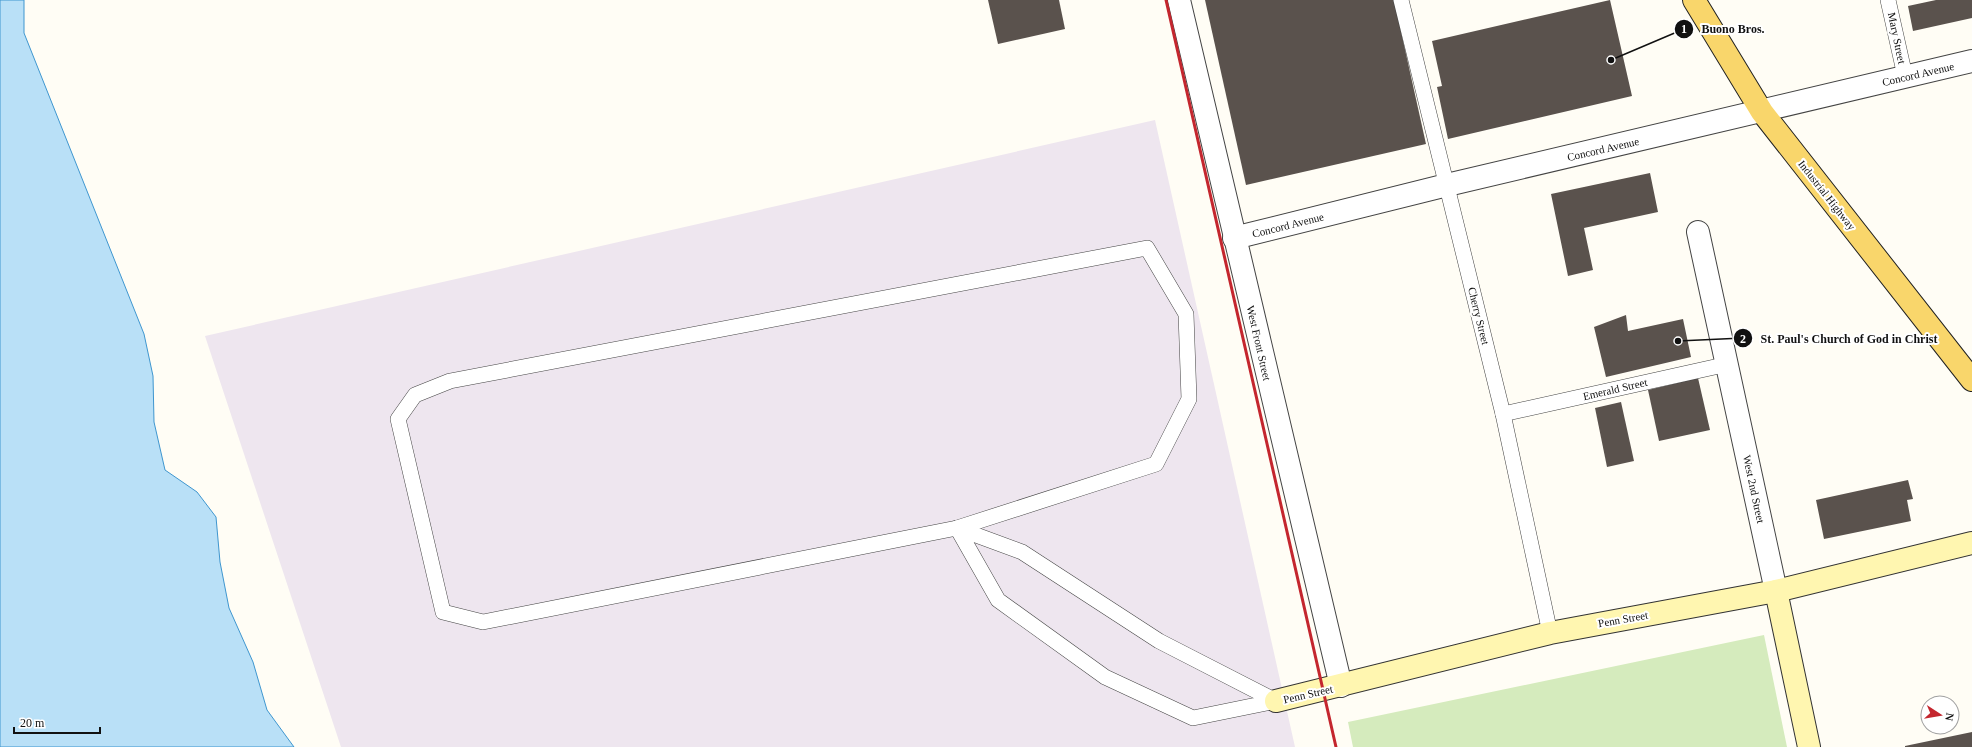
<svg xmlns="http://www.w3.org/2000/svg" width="1972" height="747" font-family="'Times New Roman',serif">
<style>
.industrial{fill:#eee6ef}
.green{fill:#d5ebbd}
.water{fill:#b9e0f7;stroke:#3f96cf}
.building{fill:#5a524d}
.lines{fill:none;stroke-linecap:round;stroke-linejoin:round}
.lane-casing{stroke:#444;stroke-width:16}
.street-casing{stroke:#444;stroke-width:24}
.secondary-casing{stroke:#333;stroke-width:24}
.primary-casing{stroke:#222;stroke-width:24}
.lane{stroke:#fff;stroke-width:15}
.street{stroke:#fff;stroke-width:22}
.secondary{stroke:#fff6b0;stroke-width:22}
.primary{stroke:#f9d66b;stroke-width:22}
.rail{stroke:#c4262e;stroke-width:3}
.labels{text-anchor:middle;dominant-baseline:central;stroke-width:4;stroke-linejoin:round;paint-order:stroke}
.street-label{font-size:11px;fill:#111;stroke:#fff}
.leader{fill:none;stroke:#111;stroke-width:1.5}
.callout-dot{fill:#111;stroke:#fff;stroke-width:1.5}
.mark-label{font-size:12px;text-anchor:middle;font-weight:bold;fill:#fff}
.callout-label{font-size:12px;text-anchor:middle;font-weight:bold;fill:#111;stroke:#fff;stroke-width:4;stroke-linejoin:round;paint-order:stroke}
</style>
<rect width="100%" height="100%" fill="#fffdf5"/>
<polygon class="industrial" points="1155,120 1295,747 341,747 205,336"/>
<polygon class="green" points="1764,635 1787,747 1353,747 1348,722"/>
<polygon class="water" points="0,0 24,0 24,33 144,334 153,376 154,422 165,470 197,492 216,517 220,562 229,608 253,662 267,710 294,747 0,747"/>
<g class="building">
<polygon points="988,0 1059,0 1065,29 998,44"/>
<polygon points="1205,0 1394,0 1426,144 1246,185"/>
<polygon points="1610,0 1632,96 1448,139 1437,87 1442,86 1432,41"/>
<polygon points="1936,0 1972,0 1972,18 1913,31 1908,6"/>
<polygon points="1650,173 1658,212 1584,228 1593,270 1568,276 1551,194"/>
<polygon points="1626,315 1628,331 1683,319 1691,357 1606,377 1594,327"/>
<polygon points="1698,378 1710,430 1659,441 1648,390"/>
<polygon points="1621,402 1634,461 1607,467 1595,408"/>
<polygon points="1908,480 1913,499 1907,500 1911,521 1824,539 1816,500"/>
<polygon points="1972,732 1972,747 1905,747 1905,746"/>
</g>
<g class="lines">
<defs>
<g id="lane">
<polyline points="1401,0 1503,414 1550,633"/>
<polyline points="1888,0 1905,76"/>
<polygon points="1147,248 1186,314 1189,399 1156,464 957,528 483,622 443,612 398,419 415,395 450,381"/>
<polyline points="1503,414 1728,364"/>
<polygon points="957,528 1022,552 1159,641 1276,701 1193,718 1105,677 998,600"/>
</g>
<g id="street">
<polyline points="1179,0 1341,686"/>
<polyline points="1698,232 1776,591"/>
<polyline points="1234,238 1447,185 1972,61"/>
</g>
<g id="secondary">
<polyline points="1776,591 1809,747"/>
<polyline points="1276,701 1550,633 1776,591 1972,543"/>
</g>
<polyline id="primary" points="1694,0 1762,112 1972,380"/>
</defs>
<use href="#lane" class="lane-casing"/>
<use href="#street" class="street-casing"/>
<use href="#secondary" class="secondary-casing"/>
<use href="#primary" class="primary-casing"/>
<use href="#lane" class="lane"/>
<use href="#street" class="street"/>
<use href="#secondary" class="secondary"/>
<use href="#primary" class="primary"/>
<polyline class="rail" points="1166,0 1336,747"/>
</g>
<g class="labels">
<g class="street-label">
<text transform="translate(1897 38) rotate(78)">Mary Street</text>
<text transform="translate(1918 74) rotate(-13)">Concord Avenue</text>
<text transform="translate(1603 149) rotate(-13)">Concord Avenue</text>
<text transform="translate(1827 195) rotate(52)">Industrial Highway</text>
<text transform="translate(1288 225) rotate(-14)">Concord Avenue</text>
<text transform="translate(1479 316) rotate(76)">Cherry Street</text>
<text transform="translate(1259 343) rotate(77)">West Front Street</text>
<text transform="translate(1615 389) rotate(-13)">Emerald Street</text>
<text transform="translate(1754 489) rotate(78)">West 2nd Street</text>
<text transform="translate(1623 619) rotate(-10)">Penn Street</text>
<text transform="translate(1308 694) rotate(-13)">Penn Street</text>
</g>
</g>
<path class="leader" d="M1611 60L1684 29M1678 341L1743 338"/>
<g class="callout-dot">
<circle cx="1611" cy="60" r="4"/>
<circle cx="1678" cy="341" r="4"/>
<circle cx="1684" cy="29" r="10"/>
<circle cx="1743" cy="338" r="10"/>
</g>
<g class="mark-label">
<text x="1684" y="33">1</text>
<text x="1743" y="343">2</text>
</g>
<g class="callout-label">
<text x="1733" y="33">Buono Bros.</text>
<text x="1849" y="343">St. Paul's Church of God in Christ</text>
</g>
<g transform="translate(1940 715) rotate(102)"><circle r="19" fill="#ffffff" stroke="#a0a0a0"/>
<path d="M0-3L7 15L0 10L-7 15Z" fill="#c4262e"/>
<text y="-6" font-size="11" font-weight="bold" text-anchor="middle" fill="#111111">N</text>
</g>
<path d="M14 727v6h86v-6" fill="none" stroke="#111111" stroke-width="2"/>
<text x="20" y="727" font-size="12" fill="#111111" stroke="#ffffff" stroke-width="3" paint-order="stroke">20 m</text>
</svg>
